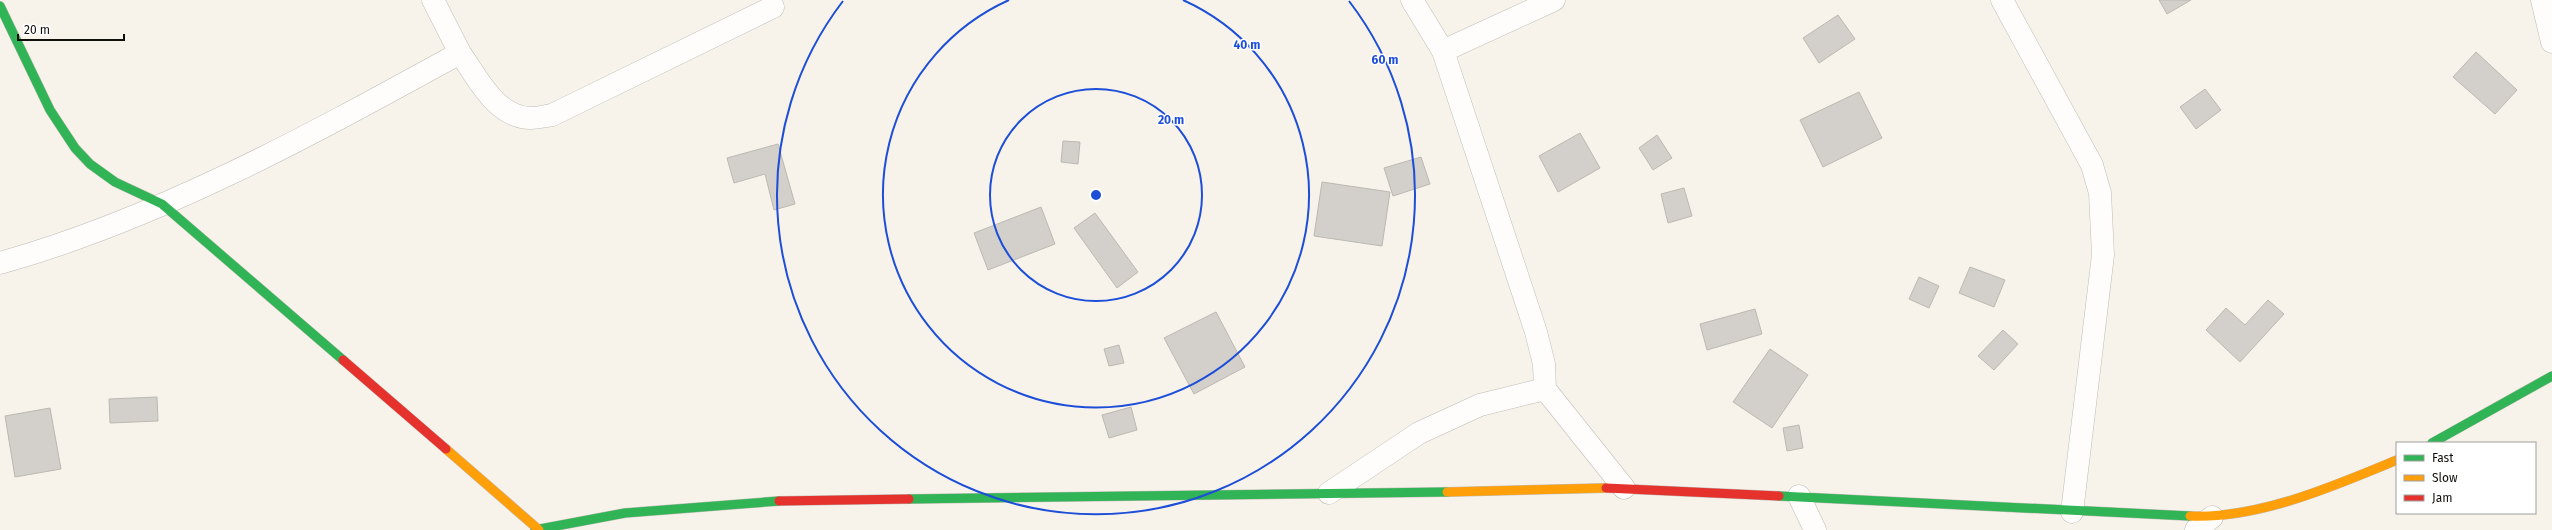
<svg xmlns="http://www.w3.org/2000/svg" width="2552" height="530" font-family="'Fira Sans',sans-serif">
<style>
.building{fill:#d3d0cb;stroke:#bcb9b2}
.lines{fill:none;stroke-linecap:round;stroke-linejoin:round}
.street-casing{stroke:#bfbcb6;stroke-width:23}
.fast-casing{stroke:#bfbcb6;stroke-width:10}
.slow-casing{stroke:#bfbcb6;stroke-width:10}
.jam-casing{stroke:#bfbcb6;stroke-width:10}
.street{stroke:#fefdfc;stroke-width:22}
.fast{stroke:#30b455;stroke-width:9}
.slow{stroke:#ff9f0a;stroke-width:9}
.jam{stroke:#e5322d;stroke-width:9}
.ring{fill:none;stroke:#1d4ed8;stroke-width:2}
.centre{fill:#1d4ed8;stroke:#fff;stroke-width:2}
.ring-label{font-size:12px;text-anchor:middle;font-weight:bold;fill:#1d4ed8;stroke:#fff;stroke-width:3;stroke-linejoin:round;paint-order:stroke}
</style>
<rect width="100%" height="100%" fill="#f7f3eb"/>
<g class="building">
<polygon points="2159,0 2191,0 2167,14"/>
<polygon points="1838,15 1855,39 1819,63 1803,38"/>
<polygon points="2476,52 2517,90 2495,114 2453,77"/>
<polygon points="2205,89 2221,110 2196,129 2180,107"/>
<polygon points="1859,92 1882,138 1823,167 1800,120"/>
<polygon points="1580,133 1600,168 1558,192 1539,156"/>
<polygon points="1657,135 1672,158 1653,170 1639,148"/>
<polygon points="1063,141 1080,142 1078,164 1061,162"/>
<polygon points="778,144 795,204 774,210 765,174 734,183 727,158"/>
<polygon points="1421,157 1430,184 1393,196 1384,168"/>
<polygon points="1322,182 1390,192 1382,246 1314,236"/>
<polygon points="1684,188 1692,216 1668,223 1661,194"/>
<polygon points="1041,207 1055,244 988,270 974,233"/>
<polygon points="1095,213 1138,272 1117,288 1074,228"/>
<polygon points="1970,267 2005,280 1994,307 1959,293"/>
<polygon points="1919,277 1939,286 1929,308 1909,299"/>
<polygon points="2268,300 2284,314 2240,362 2206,330 2226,308 2245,325"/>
<polygon points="1755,309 1762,334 1707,350 1700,324"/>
<polygon points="1216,312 1245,367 1194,394 1164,338"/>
<polygon points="2003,330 2018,344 1994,370 1978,356"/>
<polygon points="1119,345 1124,363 1109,366 1104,349"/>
<polygon points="1770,349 1808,375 1772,428 1733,402"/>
<polygon points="157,397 158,421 110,423 109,399"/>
<polygon points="1131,407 1137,430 1109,438 1102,415"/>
<polygon points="50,408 61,469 15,477 5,416"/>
<polygon points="1799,425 1803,448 1787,451 1783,428"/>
</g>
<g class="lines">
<defs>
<g id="street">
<polyline points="1412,0 1443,51 1536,332 1544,364 1545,389 1624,488"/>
<polyline points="2002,0 2092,165 2100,193 2103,255 2072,512"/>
<polyline points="2542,0 2552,42"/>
<polyline points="1443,51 1554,0"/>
<path d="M460 53C477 77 496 118 531 118 538 118 545 116 552 115L773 7"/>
<path d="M0 263C161 218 314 133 460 53L433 0"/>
<polyline points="1329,493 1419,433 1480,405 1545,389"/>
<polyline points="1799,496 1815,530"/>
<polyline points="2196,530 2212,517"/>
</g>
<g id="fast">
<polyline points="0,6 50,110 75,148 90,164 115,182 162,204 343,360"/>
<polyline points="2432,443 2552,376"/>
<polyline points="1779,496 2190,516"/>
<polyline points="909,499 1447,492"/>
<polyline points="535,530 625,513 779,501"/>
</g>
<g id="slow">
<polyline points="446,449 539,530"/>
<polyline points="1447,492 1606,488"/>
<path d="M2190 516C2259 519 2334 486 2397 460"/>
</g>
<g id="jam">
<polyline points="343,360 446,449"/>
<polyline points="1606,488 1779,496"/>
<polyline points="779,501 909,499"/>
</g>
</defs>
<use href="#street" class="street-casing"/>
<use href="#fast" class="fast-casing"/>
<use href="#slow" class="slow-casing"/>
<use href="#jam" class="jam-casing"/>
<use href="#street" class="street"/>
<use href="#fast" class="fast"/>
<use href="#slow" class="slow"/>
<use href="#jam" class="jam"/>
</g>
<g class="ring">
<circle cx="1096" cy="195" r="106"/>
<path d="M1183 0A213 213 0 1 1 1009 0"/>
<path d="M1349 1A319 319 0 1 1 843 1"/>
</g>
<circle cx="1096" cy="195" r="6" class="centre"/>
<g class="ring-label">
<text x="1247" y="49">40 m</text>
<text x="1385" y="64">60 m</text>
<text x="1171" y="124">20 m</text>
</g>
<rect x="2396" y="442" width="140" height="72" fill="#ffffff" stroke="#a09f9d"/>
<rect x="2404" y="455" width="20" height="6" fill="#30b455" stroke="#a09f9d"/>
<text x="2432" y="462" font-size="12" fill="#110f0a">Fast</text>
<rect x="2404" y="475" width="20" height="6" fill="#ff9f0a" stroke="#a09f9d"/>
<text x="2432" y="482" font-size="12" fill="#110f0a">Slow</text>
<rect x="2404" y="495" width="20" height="6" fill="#e5322d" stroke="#a09f9d"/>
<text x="2432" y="502" font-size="12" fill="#110f0a">Jam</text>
<path d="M18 34v6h106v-6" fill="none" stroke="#110f0a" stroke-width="2"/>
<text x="24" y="34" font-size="12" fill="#110f0a" stroke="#ffffff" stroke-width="3" paint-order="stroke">20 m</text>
</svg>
